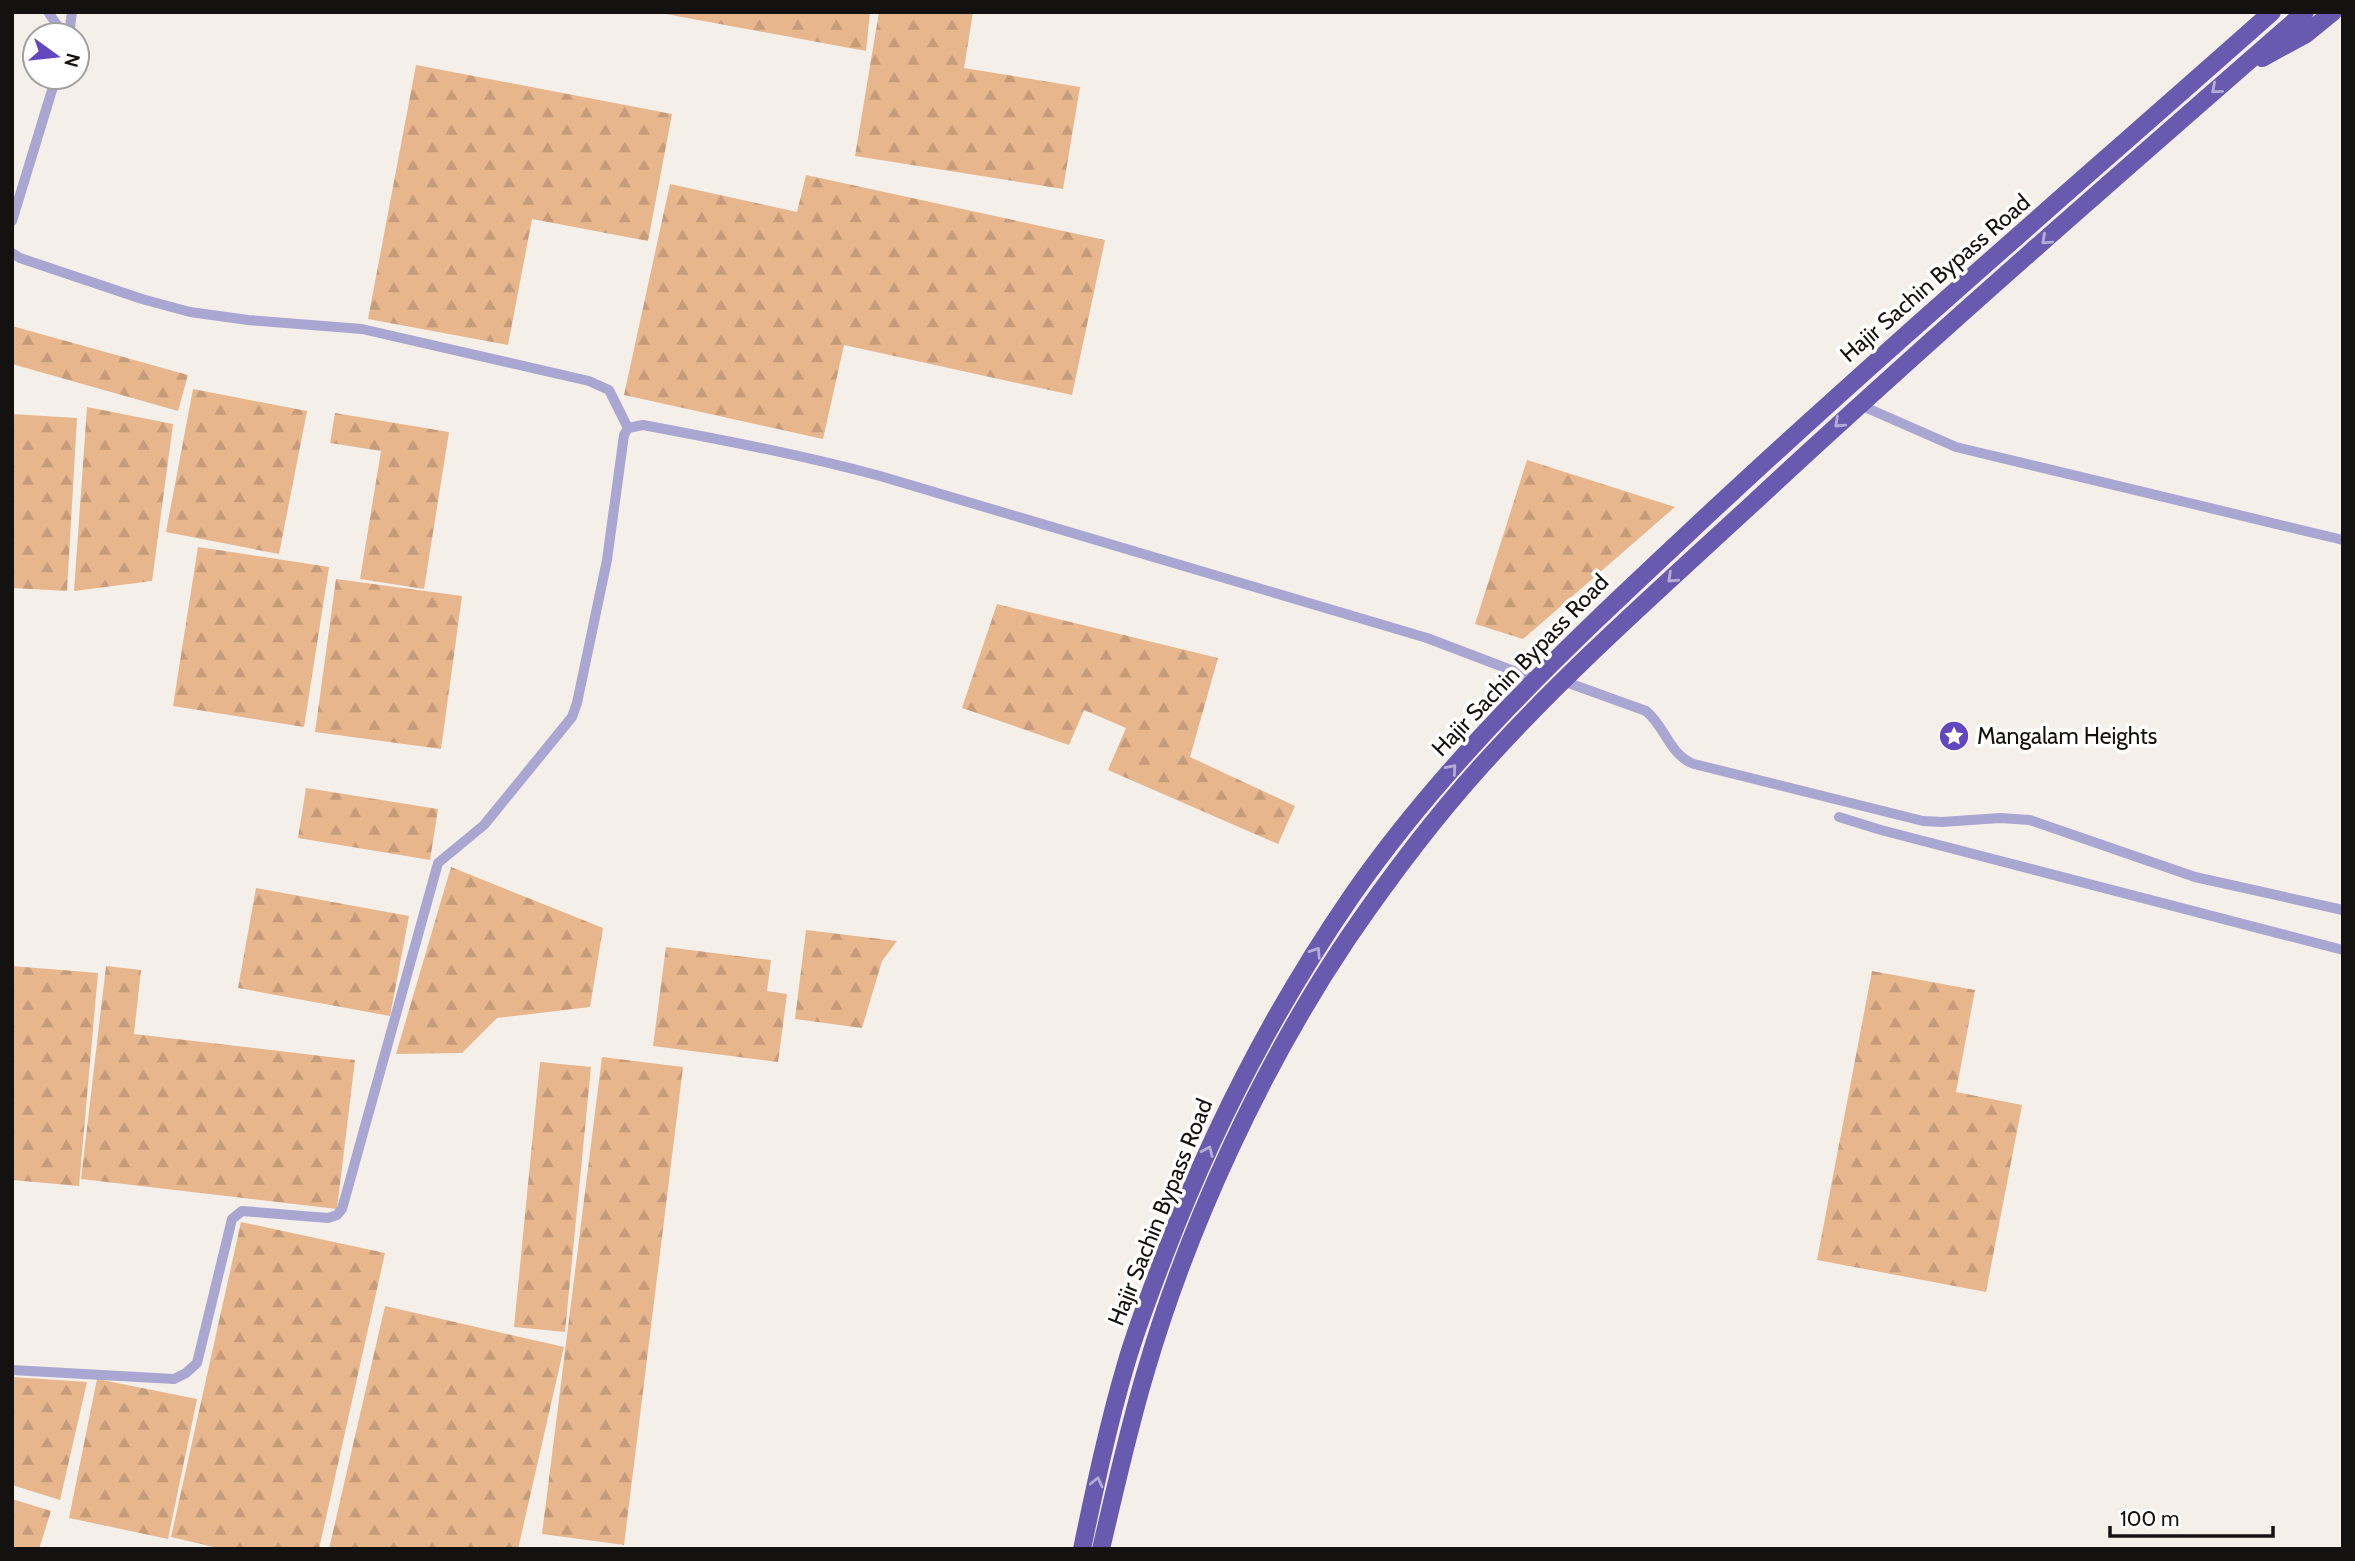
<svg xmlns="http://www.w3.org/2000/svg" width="2355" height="1561" font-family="Cabin,sans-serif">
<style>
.forest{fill:url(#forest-firs)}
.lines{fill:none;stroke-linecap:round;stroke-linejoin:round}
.minor{stroke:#aaa6d2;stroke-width:10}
.trunk{stroke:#685aae;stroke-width:18}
.oneway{stroke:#b4acd6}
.labels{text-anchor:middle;stroke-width:7;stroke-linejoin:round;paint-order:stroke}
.street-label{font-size:23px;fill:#141210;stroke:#fff}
.poi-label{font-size:23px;fill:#141210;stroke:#fff;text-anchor:start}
</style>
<defs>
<pattern id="forest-firs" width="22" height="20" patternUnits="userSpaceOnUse" patternTransform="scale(1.75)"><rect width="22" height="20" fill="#e8b68d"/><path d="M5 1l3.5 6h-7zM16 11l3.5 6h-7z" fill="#c69b79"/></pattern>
</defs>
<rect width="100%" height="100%" fill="#f5efea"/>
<g class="forest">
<path d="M655,12H870L866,51Z"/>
<path d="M879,12H973L964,68L1080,87L1063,189L855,156Z"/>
<path d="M416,65L672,114L648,241L532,219L508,345L368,319Z"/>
<path d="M806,175L1105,240L1072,395L844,345L823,439L624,395L670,184L797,212Z"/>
<path d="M12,326L188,375L178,411L12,364Z"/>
<path d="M193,389L307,411L279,554L166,532Z"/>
<path d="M87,407L173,424L152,581L74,591Z"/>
<path d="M335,413L449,432L424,589L360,579L381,451L330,443Z"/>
<path d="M12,414L77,418L67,591L12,588Z"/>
<path d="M1527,460L1675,507L1523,639L1475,624Z"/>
<path d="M198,547L329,567L304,727L173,706Z"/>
<path d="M336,579L462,596L441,749L315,732Z"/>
<path d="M997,604L1218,658L1190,757L1295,806L1278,844L1108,770L1126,728L1084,710L1069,745L962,708Z"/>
<path d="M306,788L438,809L430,860L298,838Z"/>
<path d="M451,867L603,928L590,1007L497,1018L462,1053L396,1054Z"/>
<path d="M256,888L409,916L390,1016L238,988Z"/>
<path d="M806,930L897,941L882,961L862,1028L795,1019Z"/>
<path d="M666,947L771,960L767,991L787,994L778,1062L653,1046Z"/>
<path d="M12,966L98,973L79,1186L12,1180Z"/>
<path d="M106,966L141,970L134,1034L355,1060L337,1209L81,1179Z"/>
<path d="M1872,971L1975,990L1956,1092L2022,1105L1986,1292L1817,1260Z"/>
<path d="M602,1057L683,1067L624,1545L542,1534Z"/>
<path d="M540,1062L591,1067L565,1332L514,1327Z"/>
<path d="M241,1222L385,1253L319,1549H222L171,1537Z"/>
<path d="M385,1306L564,1347L518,1549H329Z"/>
<path d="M12,1377L87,1382L60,1500L12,1485Z"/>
<path d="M97,1379L197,1399L168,1539L69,1518Z"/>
<path d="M12,1499L51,1511L39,1549H12Z"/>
</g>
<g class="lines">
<g class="minor">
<path d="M48,12L64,35"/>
<path d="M69,35L72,12"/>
<path d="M12,221L56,77"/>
<path d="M12,253L20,258L142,299L190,312L248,320L362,329L589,381L609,390L628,428"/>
<path d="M1860,405L1956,447L2343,540"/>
<path d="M1563,681L1646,711C1665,726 1670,756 1694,764L1923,821L1942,822L2000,818L2030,820L2195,877L2343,910"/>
<path d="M1839,817L1881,830L2343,950"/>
<path d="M12,1370L174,1379L186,1373L197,1363L232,1219L242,1211L328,1218L337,1215L342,1209L438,863L484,825L572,717L577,703L607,560L624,435L628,428L643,425C723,440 802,455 880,476L1427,638L1535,679"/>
</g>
<g class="trunk">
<path d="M2262,58L2306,34L2333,12"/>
<path d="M1082,1549C1095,1487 1108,1425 1126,1364C1137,1326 1152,1288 1166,1251C1214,1126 1275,1008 1351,897C1452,751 1583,632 1712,511C1895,341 2085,178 2272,12"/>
<path d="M1101,1549C1115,1490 1128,1431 1145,1374C1188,1226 1262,1066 1348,938C1389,878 1434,818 1483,764C1566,672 1659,590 1750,506C1931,338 2118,175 2305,12"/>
</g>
</g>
<defs><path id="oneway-chevron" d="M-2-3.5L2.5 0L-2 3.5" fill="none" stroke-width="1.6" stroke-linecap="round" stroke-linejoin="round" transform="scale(1.75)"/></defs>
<g class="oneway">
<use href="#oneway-chevron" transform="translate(2216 89) rotate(139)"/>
<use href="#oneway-chevron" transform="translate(2046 240) rotate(138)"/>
<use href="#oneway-chevron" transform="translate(1839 423) rotate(137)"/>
<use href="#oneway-chevron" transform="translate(1672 578) rotate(137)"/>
<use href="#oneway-chevron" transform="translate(1452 769) rotate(-49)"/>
<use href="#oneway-chevron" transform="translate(1316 952) rotate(-57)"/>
<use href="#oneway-chevron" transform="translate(1208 1151) rotate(-66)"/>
<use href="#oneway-chevron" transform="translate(1097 1482) rotate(-77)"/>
</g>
<defs>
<g id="sight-disc" transform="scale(1.575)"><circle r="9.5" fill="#6247bf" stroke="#fff"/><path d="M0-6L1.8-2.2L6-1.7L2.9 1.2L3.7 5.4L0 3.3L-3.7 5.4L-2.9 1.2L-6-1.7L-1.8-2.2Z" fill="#fff"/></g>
</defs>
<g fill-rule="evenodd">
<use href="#sight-disc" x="1954" y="736"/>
</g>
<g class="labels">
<g class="street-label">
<text transform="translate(1935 278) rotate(-41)" y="8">Hajir Sachin Bypass Road</text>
<text transform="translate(1520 665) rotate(-46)" y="8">Hajir Sachin Bypass Road</text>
<text transform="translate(1160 1212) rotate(-68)" y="8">Hajir Sachin Bypass Road</text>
</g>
<g class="poi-label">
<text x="1977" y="744">Mangalam Heights</text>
</g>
</g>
<rect width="2355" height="1561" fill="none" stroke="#141210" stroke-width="28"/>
<g transform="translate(56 56) rotate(105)"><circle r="33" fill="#ffffff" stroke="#a1a09f" stroke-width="2"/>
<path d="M0-5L12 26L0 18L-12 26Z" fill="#6247bf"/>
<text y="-10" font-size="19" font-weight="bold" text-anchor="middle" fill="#141210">N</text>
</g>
<path d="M2110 1526v10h163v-10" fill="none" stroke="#141210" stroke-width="3.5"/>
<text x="2120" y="1526" font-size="21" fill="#141210" stroke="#ffffff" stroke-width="5" paint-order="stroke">100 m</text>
</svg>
